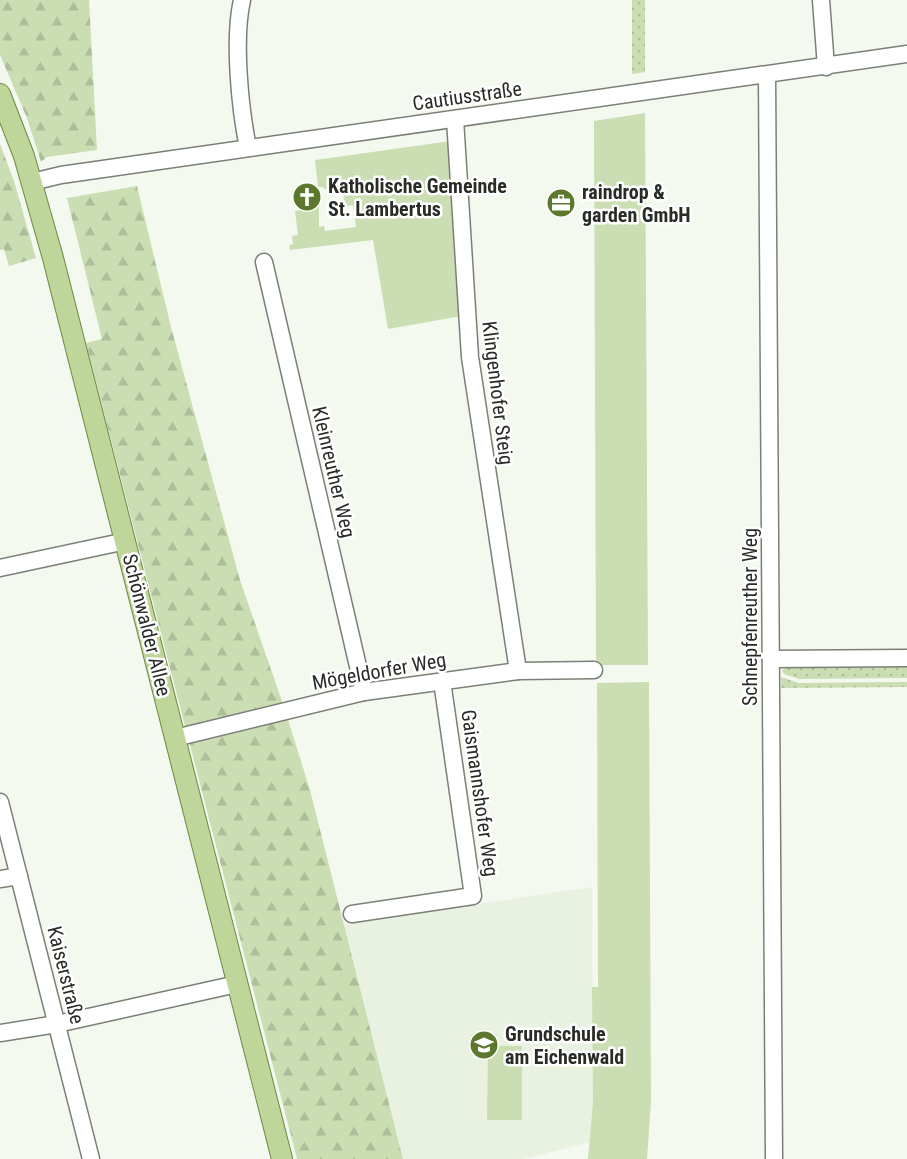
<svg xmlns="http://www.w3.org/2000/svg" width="907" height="1159" font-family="'Roboto Condensed',sans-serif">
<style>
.built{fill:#e9f2e0}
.grass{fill:url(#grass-dots)}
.forest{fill:url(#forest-firs)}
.garden{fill:#caddb3}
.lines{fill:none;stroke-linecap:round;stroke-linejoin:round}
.minor-casing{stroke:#7b8076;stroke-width:19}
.major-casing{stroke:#6d8845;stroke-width:22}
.minor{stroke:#fff;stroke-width:16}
.major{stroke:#bed699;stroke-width:20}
.labels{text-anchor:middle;stroke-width:5;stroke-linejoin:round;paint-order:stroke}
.street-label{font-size:20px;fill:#292b27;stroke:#fff}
.poi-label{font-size:20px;font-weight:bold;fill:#292b27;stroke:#fff;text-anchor:start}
</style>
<defs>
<pattern id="grass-dots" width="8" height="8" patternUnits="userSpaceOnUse" patternTransform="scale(1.5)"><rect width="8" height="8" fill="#caddb3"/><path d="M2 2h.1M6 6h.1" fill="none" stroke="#aebe9a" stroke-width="1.8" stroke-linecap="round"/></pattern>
<pattern id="forest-firs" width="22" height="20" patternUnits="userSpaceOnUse" patternTransform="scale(1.5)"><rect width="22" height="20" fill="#caddb3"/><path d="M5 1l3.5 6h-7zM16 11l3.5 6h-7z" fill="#aebe9a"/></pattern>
</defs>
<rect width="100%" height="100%" fill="#f4f9ef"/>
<path class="built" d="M592,887L593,1102L590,1142L524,1159H403L344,924Z"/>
<g class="grass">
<path d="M632,0H645V72L632,74Z"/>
<path d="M907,662V678L799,679L784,674L782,670L789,666Z"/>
<path d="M781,677L799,683L907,682V687L781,688Z"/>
</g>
<g class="forest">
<path d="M0,0H89L97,150L47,157L41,162L27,118L0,55Z"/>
<path d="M0,144L14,181L36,258L9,266L4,249L0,250Z"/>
<path d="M137,186L171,327L240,580L285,710L310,790L403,1159H297L86,343L102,339L67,198Z"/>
</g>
<g class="garden">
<path d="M645,113L648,665H598L596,659L594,121Z"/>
<path d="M451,141L462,316L388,329L373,240L290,250L289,245L293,244L292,236L298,235L295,211L319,207V227L324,226L325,231L356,227L353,205L345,206L342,187L324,189L323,187H318L315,160Z"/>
<path d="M649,682L651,1101L647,1159H588L593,1102L592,987H598L597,683Z"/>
<path d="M488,1046H522V1120H487Z"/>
</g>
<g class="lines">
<g class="minor-casing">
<g id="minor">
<path d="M242,0C233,40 240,108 248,148"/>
<path d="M821,0L826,67"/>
<path d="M767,75L774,1159"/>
<path d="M455,119L470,357L518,671"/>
<path d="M32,182L61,175L907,54"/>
<path d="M264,262L364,692"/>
<path d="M0,568L126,541"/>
<path d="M771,659L907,658"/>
<path d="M175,738L364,692L518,671L594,670"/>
<path d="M0,802L91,1159"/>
<path d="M0,879L19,876"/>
<path d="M352,914L473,896L442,681"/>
<path d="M0,1033L57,1024L237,984"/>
</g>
</g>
<g class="major-casing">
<path id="major" d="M0,94L24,156L53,258L282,1159"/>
</g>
<use href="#minor" class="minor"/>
<use href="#major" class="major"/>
</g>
<defs>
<g id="church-disc" transform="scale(1.5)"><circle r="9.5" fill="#5b782d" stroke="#fff"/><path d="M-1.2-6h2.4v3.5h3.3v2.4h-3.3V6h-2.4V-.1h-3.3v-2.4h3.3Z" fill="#fff"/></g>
<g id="office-disc" transform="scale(1.5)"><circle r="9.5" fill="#5b782d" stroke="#fff"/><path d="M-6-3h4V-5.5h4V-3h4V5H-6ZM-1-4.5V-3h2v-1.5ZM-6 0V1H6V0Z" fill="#fff"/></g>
<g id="school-disc" transform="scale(1.5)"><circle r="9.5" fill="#5b782d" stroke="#fff"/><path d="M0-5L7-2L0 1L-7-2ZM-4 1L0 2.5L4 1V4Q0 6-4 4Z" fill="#fff"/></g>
</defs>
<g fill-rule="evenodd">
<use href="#church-disc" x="307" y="197"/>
<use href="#office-disc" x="561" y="203"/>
<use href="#school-disc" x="484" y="1045"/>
</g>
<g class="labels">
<g class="street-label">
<text transform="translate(467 96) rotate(-8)" y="7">Cautiusstraße</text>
<text transform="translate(498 393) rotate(83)" y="7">Klingenhofer Steig</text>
<text transform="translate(334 472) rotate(77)" y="7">Kleinreuther Weg</text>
<text transform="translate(750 617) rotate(-90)" y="7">Schnepfenreuther Weg</text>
<text transform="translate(147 625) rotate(76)" y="7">Schönwalder Allee</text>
<text transform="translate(379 671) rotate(-10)" y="7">Mögeldorfer Weg</text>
<text transform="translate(480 793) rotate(82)" y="7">Gaismannshofer Weg</text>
<text transform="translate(66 975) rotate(76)" y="7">Kaiserstraße</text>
</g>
<g class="poi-label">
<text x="328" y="193">Katholische Gemeinde<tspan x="328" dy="23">St. Lambertus</tspan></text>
<text x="582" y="199">raindrop &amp;<tspan x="582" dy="23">garden GmbH</tspan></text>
<text x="505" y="1041">Grundschule<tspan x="505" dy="23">am Eichenwald</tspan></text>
</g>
</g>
</svg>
